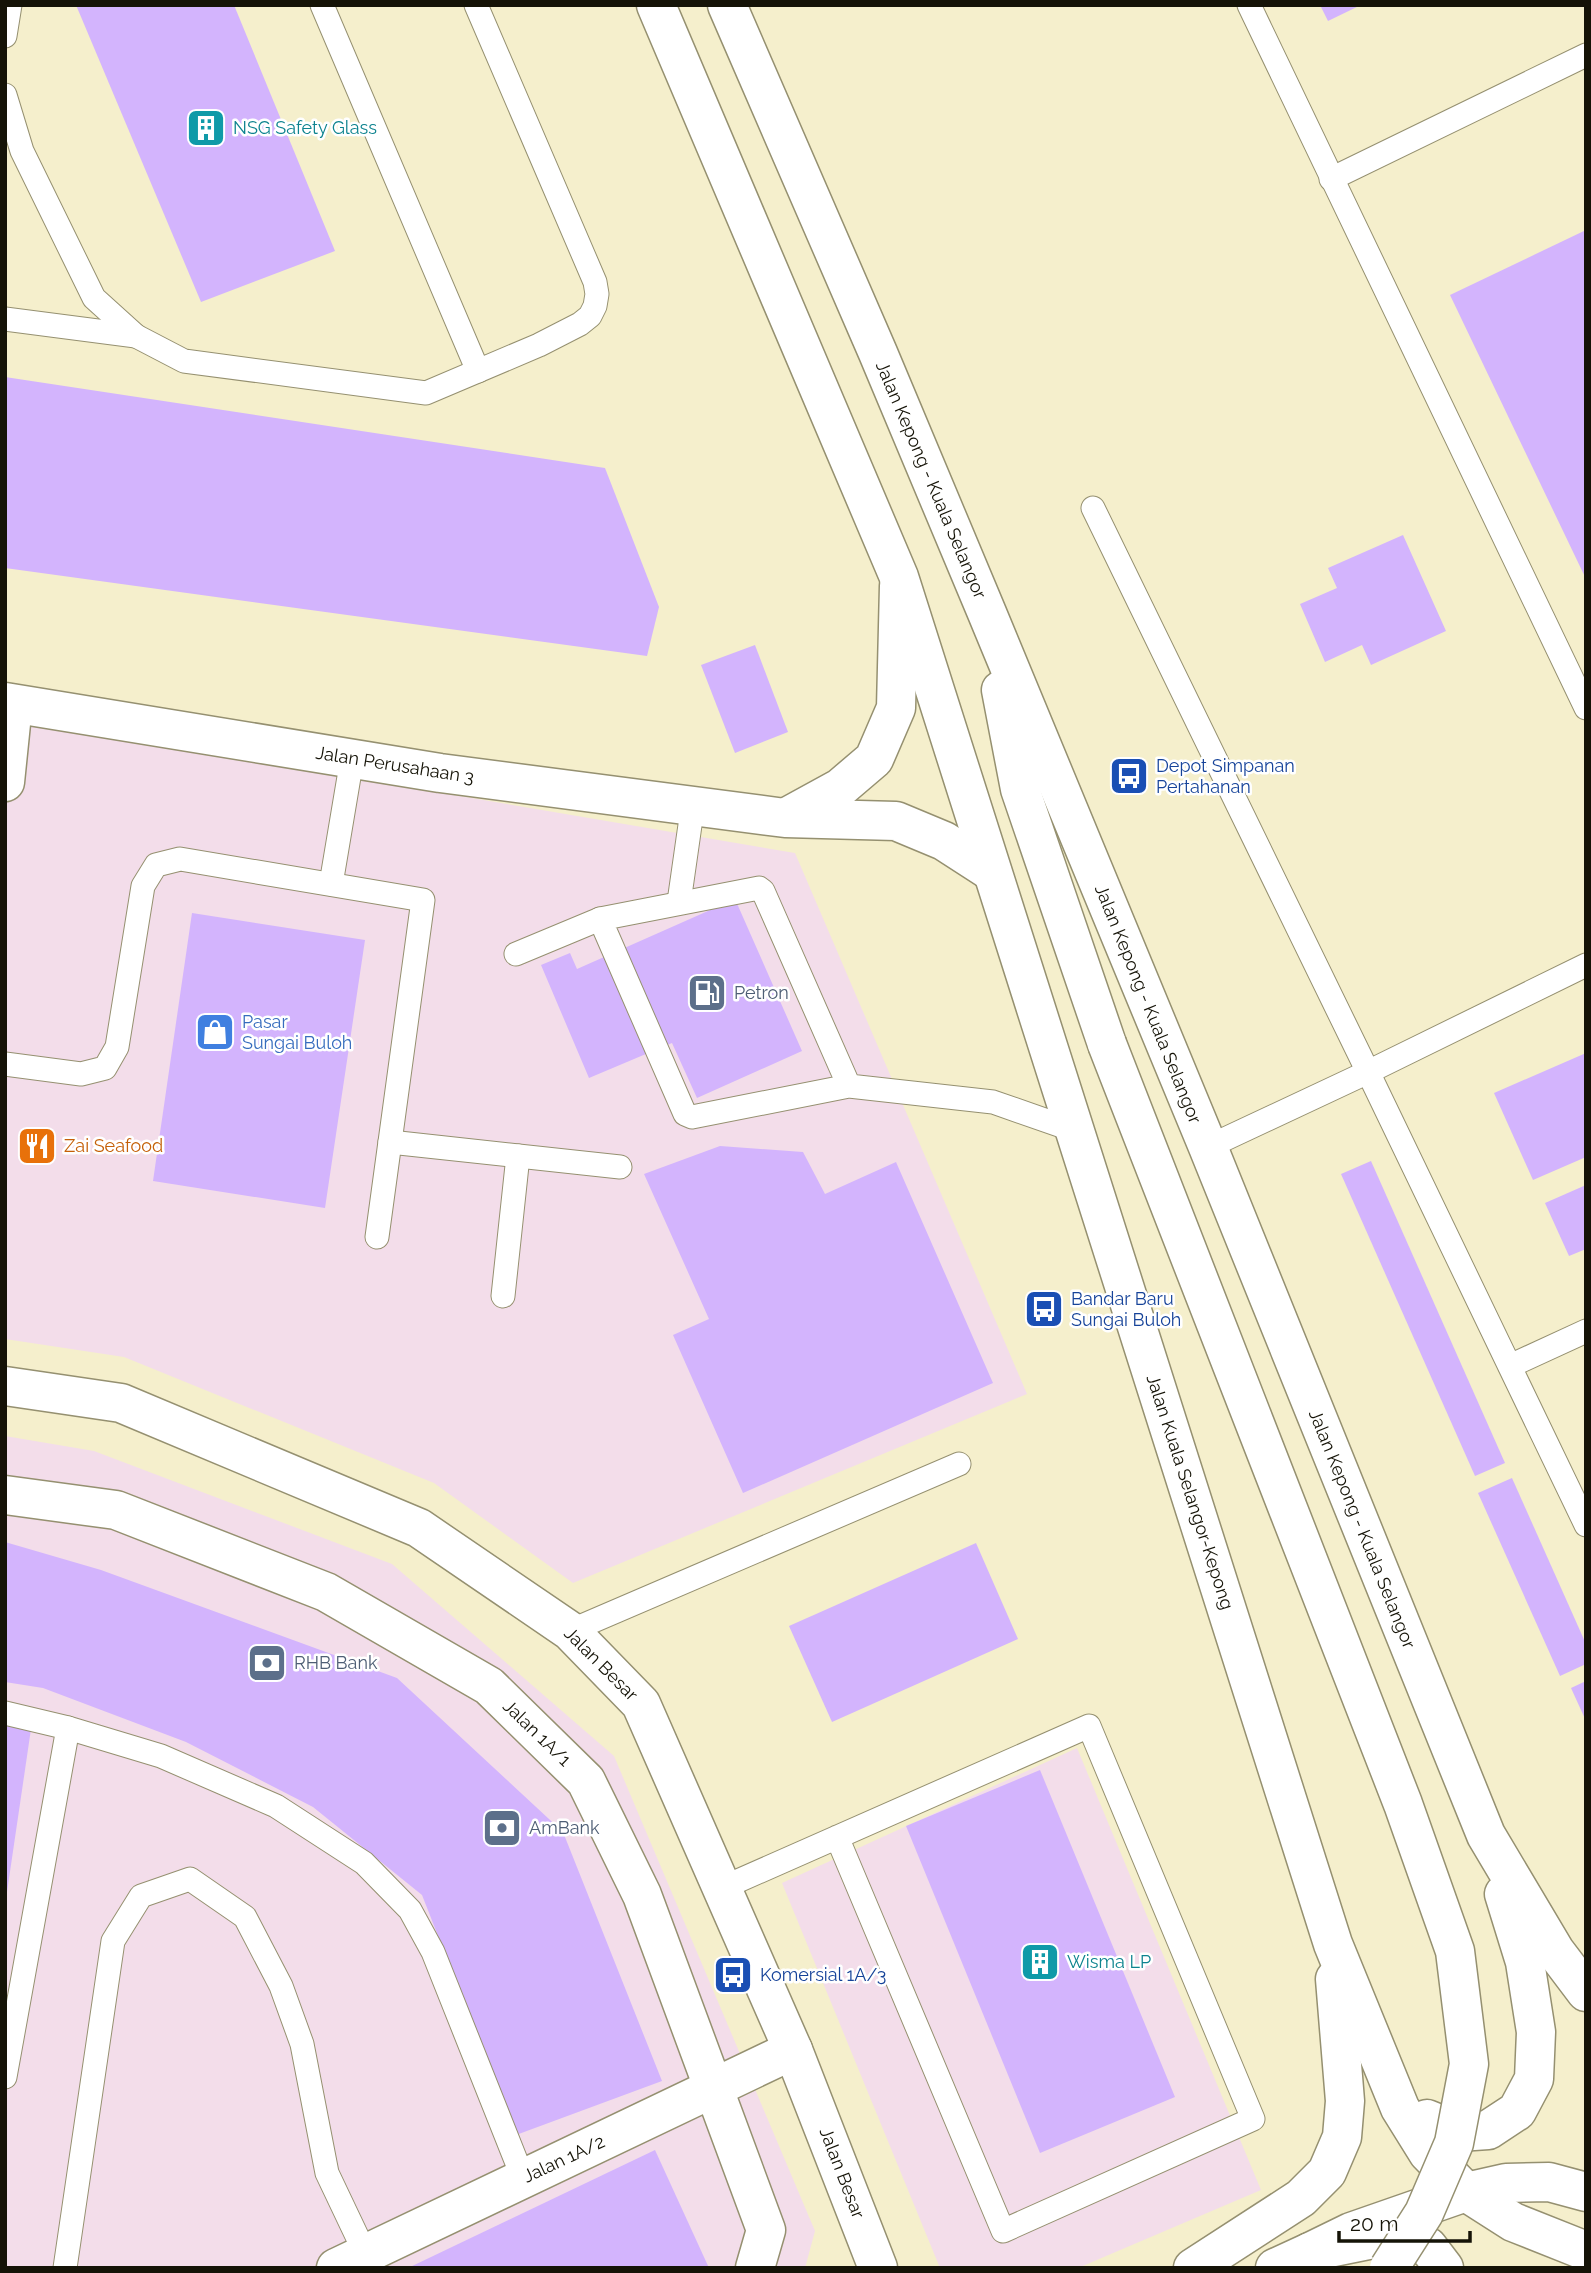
<svg xmlns="http://www.w3.org/2000/svg" width="1591" height="2273" font-family="Raleway,sans-serif">
<style>
.commercial{fill:#f3ddea}
.building{fill:#d3b4fd}
.lines{fill:none;stroke-linecap:round;stroke-linejoin:round}
.lane-casing{stroke:#959070;stroke-width:25}
.street-casing{stroke:#959070;stroke-width:41}
.secondary-casing{stroke:#959070;stroke-width:41}
.highway-casing{stroke:#959070;stroke-width:41}
.lane{stroke:#fff;stroke-width:23}
.street{stroke:#fff;stroke-width:38}
.secondary{stroke:#fff;stroke-width:38}
.highway{stroke:#fff;stroke-width:38}
.highway-bridge-casing{stroke:#959070;stroke-width:41;stroke-linecap:butt}
.highway-bridge{stroke:#fff;stroke-width:38}
.labels{text-anchor:middle;stroke-width:5;stroke-linejoin:round;paint-order:stroke}
.culture-label{font-size:18px;fill:#0d838f;stroke:#fff;text-anchor:start}
.street-label{font-size:18px;fill:#151307;stroke:#fff}
.transit-label{font-size:18px;fill:#164399;stroke:#fff;text-anchor:start}
.service-label{font-size:18px;fill:#4e5e75;stroke:#fff;text-anchor:start}
.shop-label{font-size:18px;fill:#366cbe;stroke:#fff;text-anchor:start}
.food-label{font-size:18px;fill:#c56008;stroke:#fff;text-anchor:start}
</style>
<rect width="100%" height="100%" fill="#f5efcc"/>
<g class="commercial">
<path d="M30,723L795,853L1027,1394L573,1583L434,1483L124,1357L5,1339V798Z"/>
<path d="M5,1436L94,1451L392,1564L614,1756L815,2231L805,2268H5Z"/>
<path d="M1077,1748L1261,2190L1078,2268H940L782,1883Z"/>
</g>
<g class="building">
<path d="M76,5H234L335,251L201,302Z"/>
<path d="M1320,5H1361L1328,21Z"/>
<path d="M1586,230V579L1450,295Z"/>
<path d="M5,377L605,468L659,607L647,656L5,568Z"/>
<path d="M1403,535L1446,631L1371,665L1362,645L1325,662L1300,604L1337,588L1328,568Z"/>
<path d="M755,645L788,732L735,753L701,665Z"/>
<path d="M735,899L802,1051L697,1098L672,1043L589,1078L541,965L570,953L577,969Z"/>
<path d="M192,913L365,940L325,1208L153,1181Z"/>
<path d="M1586,1053V1157L1533,1180L1494,1093Z"/>
<path d="M720,1146L803,1152L825,1194L896,1162L993,1383L743,1493L673,1335L709,1319L644,1174Z"/>
<path d="M1371,1161L1505,1463L1475,1476L1341,1174Z"/>
<path d="M1586,1185V1249L1569,1256L1545,1203Z"/>
<path d="M1512,1478L1586,1644V1664L1560,1676L1478,1493Z"/>
<path d="M5,1542L101,1570L397,1678L563,1832L662,2081L516,2135L422,1895L313,1807L186,1742L43,1688L5,1682Z"/>
<path d="M976,1543L1018,1639L832,1722L789,1626Z"/>
<path d="M1586,1681V1721L1571,1688Z"/>
<path d="M5,1725L31,1729L7,1892H5Z"/>
<path d="M1040,1770L1175,2097L1040,2153L906,1826Z"/>
<path d="M655,2150L709,2268H408Z"/>
</g>
<g class="lines">
<g class="lane-casing">
<g id="lane">
<path d="M322,5L478,371"/>
<path d="M1249,5L1586,708"/>
<path d="M5,36L10,5"/>
<path d="M5,95L22,151L94,298L136,336L184,361L426,393L539,345L580,324L590,316L595,306L597,294L595,282L476,5"/>
<path d="M1331,179L1586,55"/>
<path d="M5,319L136,336"/>
<path d="M1093,508L1368,1072L1586,1525"/>
<path d="M331,884L352,759"/>
<path d="M679,902L693,804"/>
<path d="M516,954L600,919"/>
<path d="M5,1064L81,1074L105,1068L117,1047L143,886L156,865L180,859L423,900L377,1237"/>
<path d="M849,1086L692,1117L685,1114L600,919L759,888L763,891L849,1086L993,1102L1076,1131"/>
<path d="M390,1142L620,1167"/>
<path d="M1208,1147L1368,1072L1586,965"/>
<path d="M503,1296L518,1156"/>
<path d="M1510,1366L1586,1331"/>
<path d="M570,1631L959,1464"/>
<path d="M5,1713L68,1728L161,1756L276,1806L364,1863L410,1910L433,1952L523,2178"/>
<path d="M722,1888L1089,1726L1253,2119L1003,2231L837,1837"/>
<path d="M5,2077L68,1728"/>
<path d="M65,2268L113,1941L141,1896L190,1879L245,1917L281,1986L302,2044L327,2173L365,2253"/>
</g>
</g>
<g class="street-casing">
<g id="street">
<path d="M5,702L440,773L785,818L896,821L944,841L992,872"/>
<path d="M5,782L13,704"/>
<path d="M787,817L840,788L874,759L896,708L899,586"/>
<path d="M5,1495L116,1510L326,1592L489,1686L586,1781L642,1895L766,2230L755,2268"/>
<path d="M336,2268L793,2050"/>
</g>
</g>
<g class="secondary-casing">
<g id="secondary">
<path d="M5,1386L121,1403L419,1528L570,1631L641,1704L793,2050L878,2268"/>
<path d="M1275,2268L1310,2252L1379,2238L1408,2241L1428,2247L1444,2268"/>
</g>
</g>
<g class="highway-casing">
<g id="highway">
<path d="M656,5L899,577L1333,1944L1400,2108L1428,2153L1466,2192L1513,2222L1586,2251"/>
<path d="M727,5L878,353L987,613L1208,1147L1486,1835L1555,1951L1586,1992"/>
<path d="M1001,690L1020,789L1107,1044"/>
<path d="M1427,2119L1459,2132L1488,2130L1517,2111L1534,2079L1536,2032L1525,1962L1504,1894"/>
<path d="M1310,2252L1351,2232L1466,2192L1506,2183L1549,2182L1586,2192"/>
<path d="M1193,2268L1301,2198L1327,2172L1342,2137L1345,2101L1335,1979"/>
</g>
</g>
<use href="#lane" class="lane"/>
<use href="#street" class="street"/>
<use href="#secondary" class="secondary"/>
<use href="#highway" class="highway"/>
<g class="highway-bridge-casing">
<path id="highway-bridge" d="M1107,1044L1403,1804L1455,1951L1469,2064L1454,2143L1424,2213L1389,2268"/>
</g>
<use href="#highway-bridge" class="highway-bridge"/>
</g>
<defs>
<g id="building-square" transform="scale(2.0125)"><rect x="-9" y="-9" width="18" height="18" rx="4" fill="#0f9aa8" stroke="#fff"/><path d="M-4-6H4V6H1V3H-1V6H-4ZM-2.5-4.3h1.7v1.8h-1.7ZM.8-4.3h1.7v1.8H.8ZM-2.5-1h1.7V.8h-1.7ZM.8-1h1.7V.8H.8Z" fill="#fff"/></g>
<g id="bus-square" transform="scale(2.0125)"><rect x="-9" y="-9" width="18" height="18" rx="4" fill="#1a4fb4" stroke="#fff"/><path d="M-5-6H5V4H4V6H2V4H-2V6H-4V4H-5ZM-3.5-4V0h7V-4ZM-3.5 1.2v1.5H-2V1.2ZM2 1.2v1.5H3.5V1.2Z" fill="#fff"/></g>
<g id="fuel-square" transform="scale(2.0125)"><rect x="-9" y="-9" width="18" height="18" rx="4" fill="#5c6f8a" stroke="#fff"/><path d="M-5.5-6h7V0h2V4h1.3V-2.5L3-4.5l.8-.8L6-3V5H2.5V1h-1V6h-7ZM-4.2-4.7v3.2H.2V-4.7Z" fill="#fff"/></g>
<g id="shop-square" transform="scale(2.0125)"><rect x="-9" y="-9" width="18" height="18" rx="4" fill="#3f7fe0" stroke="#fff"/><path d="M-5-2.5h2.3a2.7 3.5 0 0 1 5.4 0H5L5.5 6h-11ZM-1.5-2.5h3a1.5 2.3 0 0 0-3 0Z" fill="#fff"/></g>
<g id="restaurant-square" transform="scale(2.0125)"><rect x="-9" y="-9" width="18" height="18" rx="4" fill="#e8710a" stroke="#fff"/><path d="M-5-6h1v4h1v-4h1v4h1v-4h1v5L-1.5 .5V6h-2V.5L-5-1ZM5-6V6H3V1.5H1.5Q1.5-4 5-6Z" fill="#fff"/></g>
<g id="bank-square" transform="scale(2.0125)"><rect x="-9" y="-9" width="18" height="18" rx="4" fill="#5c6f8a" stroke="#fff"/><path d="M-6-4H6V4H-6ZM0-2.3a2.3 2.3 0 1 0 0 4.6a2.3 2.3 0 1 0 0-4.6Z" fill="#fff"/></g>
</defs>
<g fill-rule="evenodd">
<use href="#building-square" x="206" y="128"/>
<use href="#bus-square" x="1129" y="776"/>
<use href="#fuel-square" x="707" y="993"/>
<use href="#shop-square" x="215" y="1032"/>
<use href="#restaurant-square" x="37" y="1146"/>
<use href="#bus-square" x="1044" y="1309"/>
<use href="#bank-square" x="267" y="1663"/>
<use href="#bank-square" x="502" y="1828"/>
<use href="#building-square" x="1040" y="1962"/>
<use href="#bus-square" x="733" y="1975"/>
</g>
<g class="labels">
<g class="culture-label">
<text x="233" y="134">NSG Safety Glass</text>
<text x="1067" y="1968">Wisma LP</text>
</g>
<g class="street-label">
<text transform="translate(931 480) rotate(67)" y="6">Jalan Kepong - Kuala Selangor</text>
<text transform="translate(395 765) rotate(9)" y="6">Jalan Perusahaan 3</text>
<text transform="translate(1148 1004) rotate(68)" y="6">Jalan Kepong - Kuala Selangor</text>
<text transform="translate(1190 1492) rotate(72)" y="6">Jalan Kuala Selangor-Kepong</text>
<text transform="translate(1362 1529) rotate(68)" y="6">Jalan Kepong - Kuala Selangor</text>
<text transform="translate(601 1664) rotate(45)" y="6">Jalan Besar</text>
<text transform="translate(537 1733) rotate(44)" y="6">Jalan 1A/1</text>
<text transform="translate(564 2159) rotate(-25)" y="6">Jalan 1A/2</text>
<text transform="translate(842 2173) rotate(69)" y="6">Jalan Besar</text>
</g>
<g class="transit-label">
<text x="1156" y="772">Depot Simpanan<tspan x="1156" dy="21">Pertahanan</tspan></text>
<text x="1071" y="1305">Bandar Baru<tspan x="1071" dy="21">Sungai Buloh</tspan></text>
<text x="760" y="1981">Komersial 1A/3</text>
</g>
<g class="service-label">
<text x="734" y="999">Petron</text>
<text x="294" y="1669">RHB Bank</text>
<text x="529" y="1834">AmBank</text>
</g>
<g class="shop-label">
<text x="242" y="1028">Pasar<tspan x="242" dy="21">Sungai Buloh</tspan></text>
</g>
<g class="food-label">
<text x="64" y="1152">Zai Seafood</text>
</g>
</g>
<rect width="1591" height="2273" fill="none" stroke="#151307" stroke-width="14"/>
<path d="M1339 2231v10h131v-10" fill="none" stroke="#151307" stroke-width="3.5"/>
<text x="1350" y="2231" font-size="21" fill="#151307" stroke="#ffffff" stroke-width="5" paint-order="stroke">20 m</text>
</svg>
